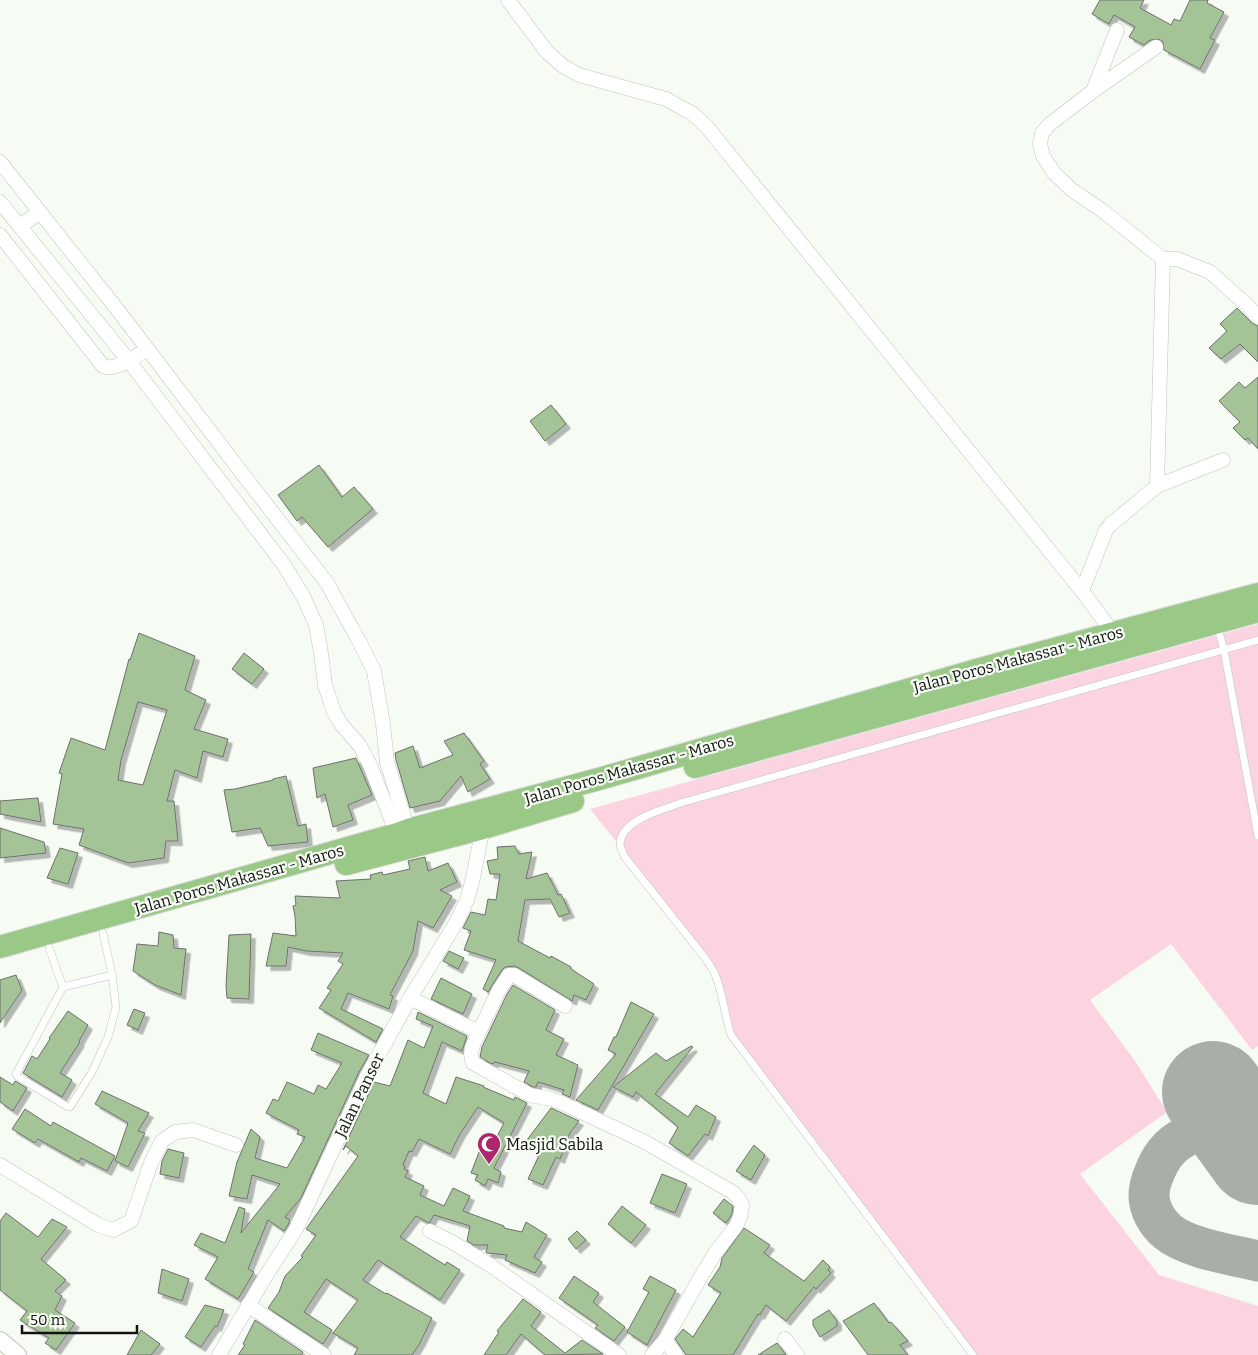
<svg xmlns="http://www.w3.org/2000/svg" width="1258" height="1355" font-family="Bitter,serif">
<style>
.green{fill:#fcd3e1}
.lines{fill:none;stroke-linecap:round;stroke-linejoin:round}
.taxiway{stroke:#aaaea8;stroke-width:41}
.runway{stroke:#aaaea8;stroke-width:102}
.building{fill:#a4c397;stroke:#6d716c;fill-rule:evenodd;filter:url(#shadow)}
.service-casing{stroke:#bfc4be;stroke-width:8}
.minor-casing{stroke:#bfc4be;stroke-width:15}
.tertiary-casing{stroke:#bfc4be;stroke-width:18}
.trunk-casing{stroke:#d9d9d9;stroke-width:24}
.service{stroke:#fff;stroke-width:7}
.minor{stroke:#fff;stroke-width:14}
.tertiary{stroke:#fff;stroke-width:16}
.trunk{stroke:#9ac886;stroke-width:22}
.labels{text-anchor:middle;stroke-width:4.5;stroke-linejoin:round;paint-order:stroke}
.street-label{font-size:16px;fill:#131412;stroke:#f6fbf4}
.poi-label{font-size:16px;fill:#131412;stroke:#f6fbf4;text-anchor:start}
</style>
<defs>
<filter id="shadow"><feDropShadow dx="4.5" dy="4.5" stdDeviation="0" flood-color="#0004"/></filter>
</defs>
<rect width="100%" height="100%" fill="#f6fbf4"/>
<path class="green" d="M1258,624V1046L1252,1050L1171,944L1090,1000L1135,1061L1167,1112L1080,1174L1159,1275L1258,1306V1355H977L857,1199L731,1031L719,983L711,960L590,809Z"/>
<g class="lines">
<path class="taxiway" d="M1258,1118C1241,1115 1226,1116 1209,1122C1203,1124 1198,1128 1193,1132C1185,1137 1174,1142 1168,1150C1159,1159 1149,1182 1149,1195C1149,1209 1157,1223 1168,1232C1187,1248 1233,1255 1258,1261"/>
<path class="runway" d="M1213,1092L1258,1154"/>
</g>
<g class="building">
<path d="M1100,0H1144L1140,8L1171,25L1174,19L1180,21L1190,0H1208L1207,3L1224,12L1210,38L1215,40L1200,69L1164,50L1163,42L1159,39L1151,40L1147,42L1144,45L1129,37L1135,27L1114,15L1109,24L1092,14Z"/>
<path d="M1237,308L1252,323L1258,326V362L1240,344L1221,359L1209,348L1227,331L1220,324Z"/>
<path d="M1258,377V449L1248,438L1245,440L1233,428L1240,422L1219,401L1239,382L1245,388Z"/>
<path d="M551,405L566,424L545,441L530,421Z"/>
<path d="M319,465L342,497L354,487L373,509L328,547L302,517L297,521L278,495Z"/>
<path d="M139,633L195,656L185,690L206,700L194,729L228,739L223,757L203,751L197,778L175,770L167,801H174L178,841H166L164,858L128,863L79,845L84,829L53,824L62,774L59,773L71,738L105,750L129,659L130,660ZM138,702L167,710L143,785L118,780L121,760Z"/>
<path d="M244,653L264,669L252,684L232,669Z"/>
<path d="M464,733L484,761L480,764L490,779L468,792L461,776L440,801L410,808L396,760L395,753L413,746L420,768L453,755L444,741Z"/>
<path d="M356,758L372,795L348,805L353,820L333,827L325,794L317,798L313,768Z"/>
<path d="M286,776L298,826L306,824L308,842L268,846L260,828L232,832L224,790L235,789L273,780V779Z"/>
<path d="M38,798L41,822L0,814V801Z"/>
<path d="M0,828L44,842L46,853L0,858Z"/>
<path d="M515,846L519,854L532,852L526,879L547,873L558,895L561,894L570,913L559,917L550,899L525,900L518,941L550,958L551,956L571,967V969L594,984L586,1000L574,995L572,1001L519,968L514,966L505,967L502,970L488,992L483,989L496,960L464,950L471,931L463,928L471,912L485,915L488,899L496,900L500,874H490L487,861L498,859L497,847Z"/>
<path d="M60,848L78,853L68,884L47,878Z"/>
<path d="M425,857L428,871L448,863L457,882L440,890L452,896L433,928L418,921L413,951L390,995L393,996L389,1009L348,993L341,1009L383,1029L376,1042L319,1008L331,990L327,988L343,964L338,961L343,953L306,951L288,947L286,966H266L273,933L296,936L295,916L293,906L296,905L295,896L340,898L336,881L371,879L370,875L382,872L383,875L410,869L408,861Z"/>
<path d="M159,932L173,935L174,948L186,949L181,995L155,985L133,971L137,944L158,946Z"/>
<path d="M251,934L249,999L227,998L226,986L229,935Z"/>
<path d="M449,951L464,958L458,969L443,961Z"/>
<path d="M16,975L22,990L0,1023V980Z"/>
<path d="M441,978L472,994L463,1014L431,999Z"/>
<path d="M513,985L555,1010L546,1030L564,1039L556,1055L578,1065L570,1097L562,1094L564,1090L538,1082L536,1087H533L524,1082L529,1071L495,1062L492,1064L480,1057L482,1047L507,994Z"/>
<path d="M631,1002L654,1014L598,1110L576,1100L616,1054L608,1050L614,1037H616Z"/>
<path d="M134,1009L145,1013L138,1030L127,1025Z"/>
<path d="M68,1011L88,1025L79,1041L80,1042L60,1073L72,1080L62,1097L23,1073L32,1056L37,1059L50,1039L49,1038Z"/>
<path d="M418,1012L467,1036L462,1051L442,1042L423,1093L446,1104L456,1077L484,1086L483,1087L514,1100L515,1097L527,1103L494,1168L501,1172L498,1183L488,1179L485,1186L475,1180L478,1175L471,1173L481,1147L490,1150L504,1123L478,1107L460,1134L450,1154L419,1139L412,1152L409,1151L403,1165L405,1166L404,1169L408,1171L405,1177L424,1186L420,1195L444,1206L453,1188L470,1196L463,1211L504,1226V1228L522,1232L526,1222L547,1235L534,1257L542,1262L535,1273L505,1260L507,1255L487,1253L486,1252L488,1245H474L467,1241L470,1226L434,1215L430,1222L429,1223L416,1216L400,1237L445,1265L447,1262L460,1270L440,1300L378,1260L363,1280L386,1294L387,1293L432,1318L420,1343L412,1355H354L358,1348L333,1333L358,1300L326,1279L304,1312L332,1330L323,1344L268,1308L279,1292L285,1276L303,1257L301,1256L316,1235L306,1229L358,1156L346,1146L343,1150L374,1082L390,1086L408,1040L424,1048L433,1026L416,1019Z"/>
<path d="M318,1033L369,1055L359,1072L301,1198L285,1217L290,1220L288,1225L284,1231L268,1220L248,1269L254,1272L238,1299L205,1279L218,1257L194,1245L201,1233L225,1243L239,1207L245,1209L241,1233L280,1184L252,1175L247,1199L229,1196L237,1162L251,1129L260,1137L255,1158L287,1168L305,1137L297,1134L299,1130L266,1113L273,1099L278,1101L287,1082L314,1094L318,1085L326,1089L342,1063L311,1050Z"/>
<path d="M691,1046L693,1047L655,1094L688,1117L696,1105L716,1117L708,1136L705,1134L688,1156L669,1143L678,1127L636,1092L633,1097L613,1087L656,1053L666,1061Z"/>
<path d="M0,1077L13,1085L15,1081L27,1088L13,1111L0,1102Z"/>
<path d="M102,1091L149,1113L138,1131L145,1133L128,1167L115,1161L128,1123L95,1104Z"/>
<path d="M551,1108L579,1121L570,1133L560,1159L556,1157L543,1185L528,1179L541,1151L524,1144Z"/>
<path d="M25,1109L51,1126L53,1122L115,1156L107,1171L81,1158L79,1162L38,1139L35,1143L12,1129Z"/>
<path d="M754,1145L765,1155L751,1180L736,1171Z"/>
<path d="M168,1149L184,1153L179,1178L160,1174L162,1161Z"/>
<path d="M662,1174L687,1184L675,1213L650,1203Z"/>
<path d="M724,1199L733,1206L732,1214L726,1223L713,1213Z"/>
<path d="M622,1206L646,1225L631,1243L608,1224Z"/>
<path d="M6,1213L38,1237L52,1219L67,1227L41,1259L66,1280L55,1291L62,1296L55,1310L75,1323L56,1350L45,1343L49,1338L20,1320L27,1311L0,1290V1221Z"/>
<path d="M744,1228L770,1245L764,1253L804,1281L823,1260L830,1267L828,1270L831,1273L816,1289L814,1287L786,1321L766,1305L760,1315L758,1314L733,1355H686L675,1339L683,1329L693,1337L721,1293L708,1285L720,1267L722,1258Z"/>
<path d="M577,1231L586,1240L576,1249L568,1239Z"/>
<path d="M162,1269L189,1279L182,1301L158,1293Z"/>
<path d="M574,1276L599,1293L593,1302L625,1327L614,1341L595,1328L598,1325L559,1298Z"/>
<path d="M650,1276L676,1290L647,1345L627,1332L649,1292L643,1289Z"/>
<path d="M523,1299L541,1312L531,1326L565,1353L582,1340L603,1354L545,1355L521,1334L506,1355H484L499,1332L497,1331Z"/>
<path d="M874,1303L889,1323L891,1322L908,1341L900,1345L908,1355H868L843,1321Z"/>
<path d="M205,1305L224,1310L217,1327L215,1326L201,1347L185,1337Z"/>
<path d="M829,1310L837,1321V1326L820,1337L813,1325V1320Z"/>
<path d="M255,1320L303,1352L301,1355H238L245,1345L243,1344Z"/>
<path d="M141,1330L160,1344L151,1355H127Z"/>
<path d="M777,1343L786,1355H758Z"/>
</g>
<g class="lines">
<g class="service-casing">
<g id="service">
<path d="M1217,625L1224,650L1258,836"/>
<path d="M103,933L112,975"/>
<path d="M49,948L63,987"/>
<path d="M112,975L116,1007L108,1037L92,1072L70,1107H68L17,1076L16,1074L63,987Z"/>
<path d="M973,1355L731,1035C724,1014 723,991 714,972C711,967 708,962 705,958L624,856C623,852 620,848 620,844C621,819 665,809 684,802L1258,640"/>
</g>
</g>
<g class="minor-casing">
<g id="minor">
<path d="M508,0L547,52L563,66L579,75L666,99L693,114L707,127L1082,591L1113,633"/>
<path d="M1156,47L1093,91L1050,124L1042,133L1040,144L1043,156L1054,173L1072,190L1103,211L1163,259L1157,486"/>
<path d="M1093,91L1117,30"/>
<path d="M0,162L117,309L245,477L327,583L360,643L374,671L383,724L387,762L408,830"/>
<path d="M0,202L129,361L284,565L304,598L316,625L321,653L325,685L334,712L341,724L360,746L370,765L397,834"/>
<path d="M20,226L40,212"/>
<path d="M0,235L103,366C115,372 136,356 147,349"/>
<path d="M1163,259H1177L1210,272L1247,305L1258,317"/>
<path d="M1082,591L1106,530L1110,525L1157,486L1223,460"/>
<path d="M410,998L479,1032C474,1043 468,1051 473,1063L530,1095L551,1099L562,1103L645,1142L734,1193L739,1199L742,1205L740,1217L736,1226L715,1253L695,1287L665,1340L652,1355"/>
<path d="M479,1032L499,990L509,975H514L565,1006"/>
<path d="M0,1165L98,1225L113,1230L131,1221L151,1163L162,1141L175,1132L193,1130L236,1145"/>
<path d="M430,1231L452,1242L490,1265L619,1355"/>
<path d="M248,1305L324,1355"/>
<path d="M785,1339L797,1355"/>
<path d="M665,1340L676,1355"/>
<path d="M219,1355L267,1274L296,1229L367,1076L410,998L456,923L467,900L472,882L483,828"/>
</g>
</g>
<g class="tertiary-casing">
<path id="tertiary" d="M0,1340L18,1355"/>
</g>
<g class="trunk-casing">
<g id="trunk">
<path d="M695,767L1258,611"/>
<path d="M346,864L483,828L573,801"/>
<path d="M0,947L397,834L408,830L599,779L980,669L1258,594"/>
</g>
</g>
<use href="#service" class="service"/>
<use href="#minor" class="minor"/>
<use href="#tertiary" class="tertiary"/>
<use href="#trunk" class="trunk"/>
</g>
<defs>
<g id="mosque-pin" transform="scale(1.25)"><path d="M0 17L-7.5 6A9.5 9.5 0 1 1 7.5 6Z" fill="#ae266b" stroke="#f6fbf4"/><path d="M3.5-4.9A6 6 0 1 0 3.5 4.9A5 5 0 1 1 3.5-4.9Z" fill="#fff"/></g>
</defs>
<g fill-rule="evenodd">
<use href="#mosque-pin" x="489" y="1144"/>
</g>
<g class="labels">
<g class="street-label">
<text transform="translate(1018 659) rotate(-15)" y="6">Jalan Poros Makassar - Maros</text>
<text transform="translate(629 769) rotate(-16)" y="6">Jalan Poros Makassar - Maros</text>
<text transform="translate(239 879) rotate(-16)" y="6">Jalan Poros Makassar - Maros</text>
<text transform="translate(359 1095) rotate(-64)" y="6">Jalan Panser</text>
</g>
<g class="poi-label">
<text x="506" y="1150">Masjid Sabila</text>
</g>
</g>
<path d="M22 1325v8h115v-8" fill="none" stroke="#131412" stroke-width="2.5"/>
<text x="30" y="1325" font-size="15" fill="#131412" stroke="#f6fbf4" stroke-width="4" paint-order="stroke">50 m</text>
</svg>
